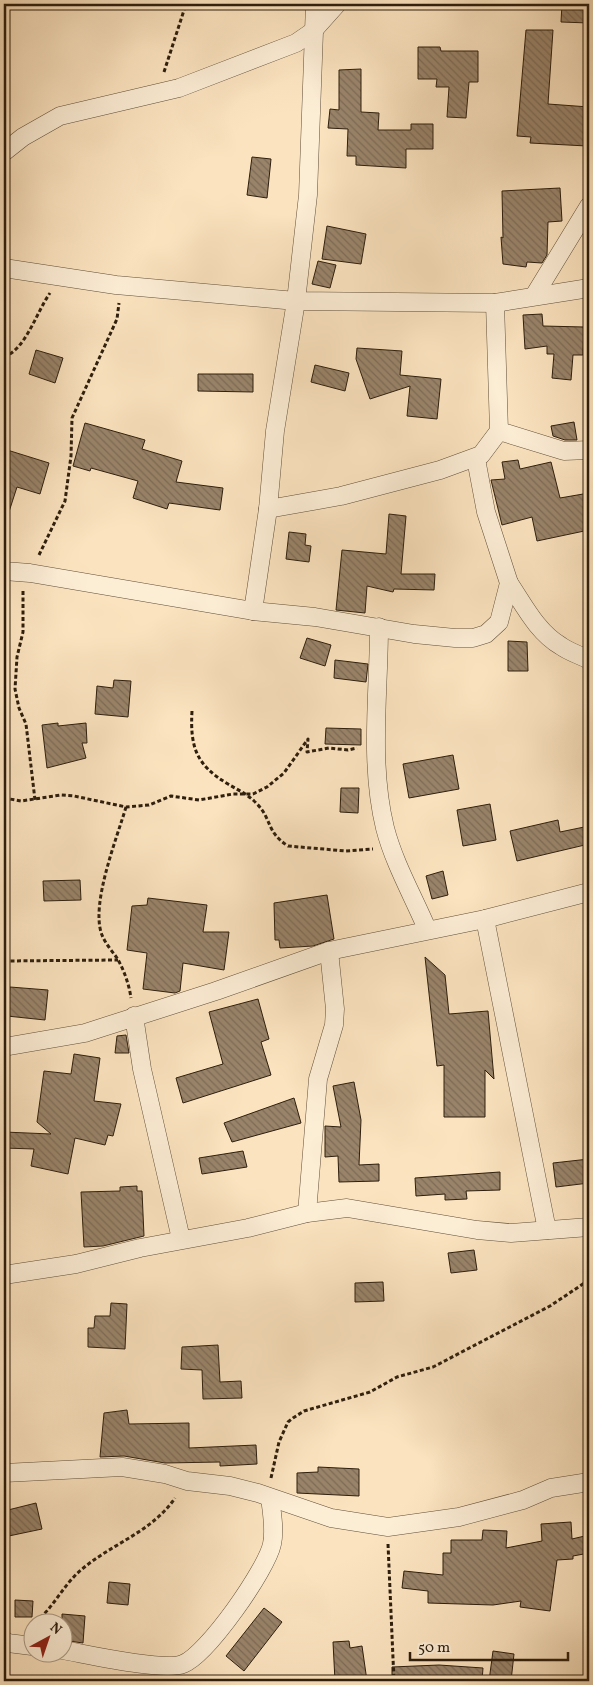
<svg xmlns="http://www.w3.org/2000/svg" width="593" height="1685" font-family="Vollkorn,serif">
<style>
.building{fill:url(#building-back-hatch);stroke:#2e1e0d}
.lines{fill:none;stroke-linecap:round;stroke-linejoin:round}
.minor-casing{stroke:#614f3a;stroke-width:19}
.path{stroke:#2e1e0d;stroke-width:3;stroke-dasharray:4 2.5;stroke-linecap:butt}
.minor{stroke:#fcedd5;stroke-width:18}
</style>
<defs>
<pattern id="building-back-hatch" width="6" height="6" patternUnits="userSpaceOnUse" patternTransform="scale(1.25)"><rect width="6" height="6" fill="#99846a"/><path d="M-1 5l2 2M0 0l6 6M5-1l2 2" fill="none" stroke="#7d6b56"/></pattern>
</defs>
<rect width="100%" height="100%" fill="#fbe3bf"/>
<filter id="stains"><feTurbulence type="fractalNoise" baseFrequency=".004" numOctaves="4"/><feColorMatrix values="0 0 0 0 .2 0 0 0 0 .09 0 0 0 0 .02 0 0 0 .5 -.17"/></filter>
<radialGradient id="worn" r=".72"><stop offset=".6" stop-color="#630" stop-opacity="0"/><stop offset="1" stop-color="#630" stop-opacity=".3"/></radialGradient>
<g class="building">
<path d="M562,4H589V23L561,22Z"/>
<path d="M526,30H553L548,104L589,107V130H586L587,146L530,143L531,137L517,136Z"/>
<path d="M418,47H440L441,51H478V82H469L466,118L447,117L449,87H436L437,79H418Z"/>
<path d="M361,69V112L379,113L378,130H411V124H433V149H406V168L356,165V156H347L348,129L328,128L330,109L339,110V70Z"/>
<path d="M252,157L271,159L267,198L247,195Z"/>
<path d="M560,188L562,221L548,222L547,255L542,263L527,262L526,267L503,264L501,237L503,238L502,191Z"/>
<path d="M327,226L366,234L361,264L322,259Z"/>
<path d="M318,261L336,265L330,288L312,284Z"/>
<path d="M542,314L543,326L584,327L583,355H573L571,380L552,378L554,354H547V346L525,349L523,315Z"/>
<path d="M357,348L402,351L400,375L441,379L437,419L407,416L410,386L370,399L356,359Z"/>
<path d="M36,350L63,358L55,383L29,374Z"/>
<path d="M315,365L349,373L345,391L311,382Z"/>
<path d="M198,374H253V392L198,391Z"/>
<path d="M574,422L577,440H565L553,436L551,426Z"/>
<path d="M85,423L145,440L142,449L182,461L176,482L223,488L220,510L169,503L167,509L133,498L138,481L91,468L90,471L73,466Z"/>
<path d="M4,449L49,463L40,494L17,487L7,518L4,517Z"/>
<path d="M518,460L520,469L551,462L560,498L589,493V530L537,541L532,517L502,525L491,480L505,479L502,462Z"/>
<path d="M389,514L406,516L401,574H435L434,590L394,589L393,592L367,586L365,613L336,610L342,550L386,554Z"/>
<path d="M289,532L306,534L305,545L311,546L309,562L286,559Z"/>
<path d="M307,638L331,645L325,666L300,658Z"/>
<path d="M508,641L527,642L528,671H508Z"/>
<path d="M335,660L368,664L366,682L334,678Z"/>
<path d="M114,680L131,681L128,717L95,714L97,686L113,688Z"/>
<path d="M58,723V726L86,723L87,743H82L86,758L47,768L42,725Z"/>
<path d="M326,728L361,729V745L325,744Z"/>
<path d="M453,755L459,789L409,798L403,764Z"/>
<path d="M341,788H359L358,813L340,812Z"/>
<path d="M490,804L496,840L463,846L457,810Z"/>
<path d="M558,820L560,832L589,826V844L517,861L510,831Z"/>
<path d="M443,871L448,895L432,899L426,876Z"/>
<path d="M80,880L81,900L44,901L43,881Z"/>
<path d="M327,895L334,939L313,946L280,948L279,940H275L274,903Z"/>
<path d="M148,898L207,905L203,932H229L224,970L183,963L180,991L175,993L143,989L147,953L127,950L132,906L147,905Z"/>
<path d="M425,957L445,975L449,1014L488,1011L494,1079L485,1070V1117H444V1065L437,1066Z"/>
<path d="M10,987L48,990L45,1020L7,1016Z"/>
<path d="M258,999L269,1039L261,1042L271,1075L183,1103L176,1078L223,1064L209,1012Z"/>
<path d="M126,1035L129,1053H115L117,1036Z"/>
<path d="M74,1054L100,1058L94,1101L121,1104L113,1136L108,1135L105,1145L75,1138L68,1174L31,1166L34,1149L4,1148V1132L51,1134L37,1122L44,1071L71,1074Z"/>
<path d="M354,1082L361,1120L359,1165L379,1164V1181L339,1182L338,1156L325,1157V1126L341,1127L333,1086Z"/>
<path d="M294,1098L301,1123L232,1142L224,1123Z"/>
<path d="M243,1151L247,1167L202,1174L199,1158Z"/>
<path d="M589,1159V1183L556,1187L553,1163Z"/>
<path d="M500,1172V1190L466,1191L467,1199L445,1200V1194L416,1196L415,1178Z"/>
<path d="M137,1186V1191H142L144,1236L103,1246L84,1247L81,1192L120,1191V1187Z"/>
<path d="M474,1250L477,1270L451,1273L448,1253Z"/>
<path d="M383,1282L384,1301L355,1302V1283Z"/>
<path d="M111,1303L127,1304L125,1349L88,1347V1328H94L95,1316H110Z"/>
<path d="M218,1345L220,1382L241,1381L242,1398L203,1399L202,1370L181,1369L182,1347Z"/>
<path d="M127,1410L129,1424L189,1423V1448L256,1445L257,1464L220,1466V1462L165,1463L124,1456L100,1457L104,1413Z"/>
<path d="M318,1467L359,1469V1496L297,1493V1473L318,1472Z"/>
<path d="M36,1503L42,1529L4,1537V1511Z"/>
<path d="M571,1522L572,1539L589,1535V1553L573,1556V1559L557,1560L550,1611L520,1607L521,1601L493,1605L428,1603V1591L402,1588L404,1571L443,1575V1553H451V1540H482L483,1530L507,1531L506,1548L542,1541L541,1524Z"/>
<path d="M109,1582L130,1584L128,1605L107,1603Z"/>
<path d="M15,1600L33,1601L32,1617H15Z"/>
<path d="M264,1608L282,1622L244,1671L226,1656Z"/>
<path d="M62,1614L85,1616L83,1643L62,1640Z"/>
<path d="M349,1641L350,1648L362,1646L367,1681H335L333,1642Z"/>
<path d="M493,1651L514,1654L511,1681H489Z"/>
<path d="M439,1665L483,1668L482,1681H392V1667Z"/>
</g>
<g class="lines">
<g class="minor-casing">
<g id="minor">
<path d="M4,152L23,137L60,116L179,88L296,43L312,32L337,4"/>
<path d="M4,268L116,285L296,301L495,303L589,288"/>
<path d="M534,296L589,206"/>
<path d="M499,431L564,451L589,450"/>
<path d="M268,509L341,496L440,470L481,455L499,431L495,303"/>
<path d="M4,571L30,573L253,611L315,617L414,634L455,638H473L486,634L499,622L509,583L486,512L476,459"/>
<path d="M509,583C524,605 537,632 561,646C569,652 580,655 589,660"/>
<path d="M253,611L268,509L275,431L296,301L308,195L315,4"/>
<path d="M379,627C379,692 369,763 385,828C394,863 413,896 427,929"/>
<path d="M485,919L547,1230"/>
<path d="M134,1016L142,1069L181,1239"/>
<path d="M4,1047L85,1033L216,991L329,951L485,919L589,892"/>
<path d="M307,1213L318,1079L334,1025L335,1009L329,951"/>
<path d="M4,1275L76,1264L140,1248L248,1228L307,1213L347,1208L477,1230L511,1233L589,1227"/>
<path d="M4,1473L122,1467L165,1474L187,1481L230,1486L258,1493L331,1518L388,1527L459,1517L523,1500L551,1488L589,1482"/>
<path d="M4,1640L8,1643L32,1646"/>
<path d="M62,1650C86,1654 164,1672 183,1664C207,1655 267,1569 272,1544C275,1530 272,1513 270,1498"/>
</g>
</g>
<g class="path">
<path d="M164,72L186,4"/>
<path d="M4,357C26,349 36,313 50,293"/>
<path d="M39,555L65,501L71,456L72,418L117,319L119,303"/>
<path d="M23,591V632L17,657L15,689L19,708L26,724L35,800"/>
<path d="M192,711C190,747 196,765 228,784C238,790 249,795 257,804C272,819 266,832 288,846L346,851L373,849"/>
<path d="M4,798L21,801L61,795L74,796L126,807L149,805L171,796L199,800L233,794H253L267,787L284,773L308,739L307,752L329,748L348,750L357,748"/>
<path d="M126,807C117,838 90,905 102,935C105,943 112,951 117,958C124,970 129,984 131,998"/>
<path d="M587,911L589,919"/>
<path d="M4,961L118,960"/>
<path d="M271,1478L279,1442L288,1422L293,1418L304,1411L370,1392L397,1377L433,1367L550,1306L589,1280"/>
<path d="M388,1544L394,1681"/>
<path d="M35,1622C53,1609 63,1585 81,1570C111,1544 152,1532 175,1498"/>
</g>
<use href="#minor" class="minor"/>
</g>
<rect width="593" height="1685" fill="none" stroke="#fbe3bf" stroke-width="20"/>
<rect x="5" y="5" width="583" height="1675" fill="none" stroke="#2e1e0d" stroke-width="2.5"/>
<rect x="10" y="10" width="573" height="1665" fill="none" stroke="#2e1e0d"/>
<g transform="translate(48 1638) rotate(40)"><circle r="24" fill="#fcedd5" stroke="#aa9a85"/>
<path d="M0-4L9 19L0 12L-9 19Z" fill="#8f2418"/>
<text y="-8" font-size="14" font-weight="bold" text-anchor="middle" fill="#2e1e0d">N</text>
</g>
<path d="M410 1652v8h158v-8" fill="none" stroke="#2e1e0d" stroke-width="2.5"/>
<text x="418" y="1652" font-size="15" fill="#2e1e0d" stroke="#fcedd5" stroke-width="4" paint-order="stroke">50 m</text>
<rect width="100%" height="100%" filter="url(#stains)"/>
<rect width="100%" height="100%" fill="url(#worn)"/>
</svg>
